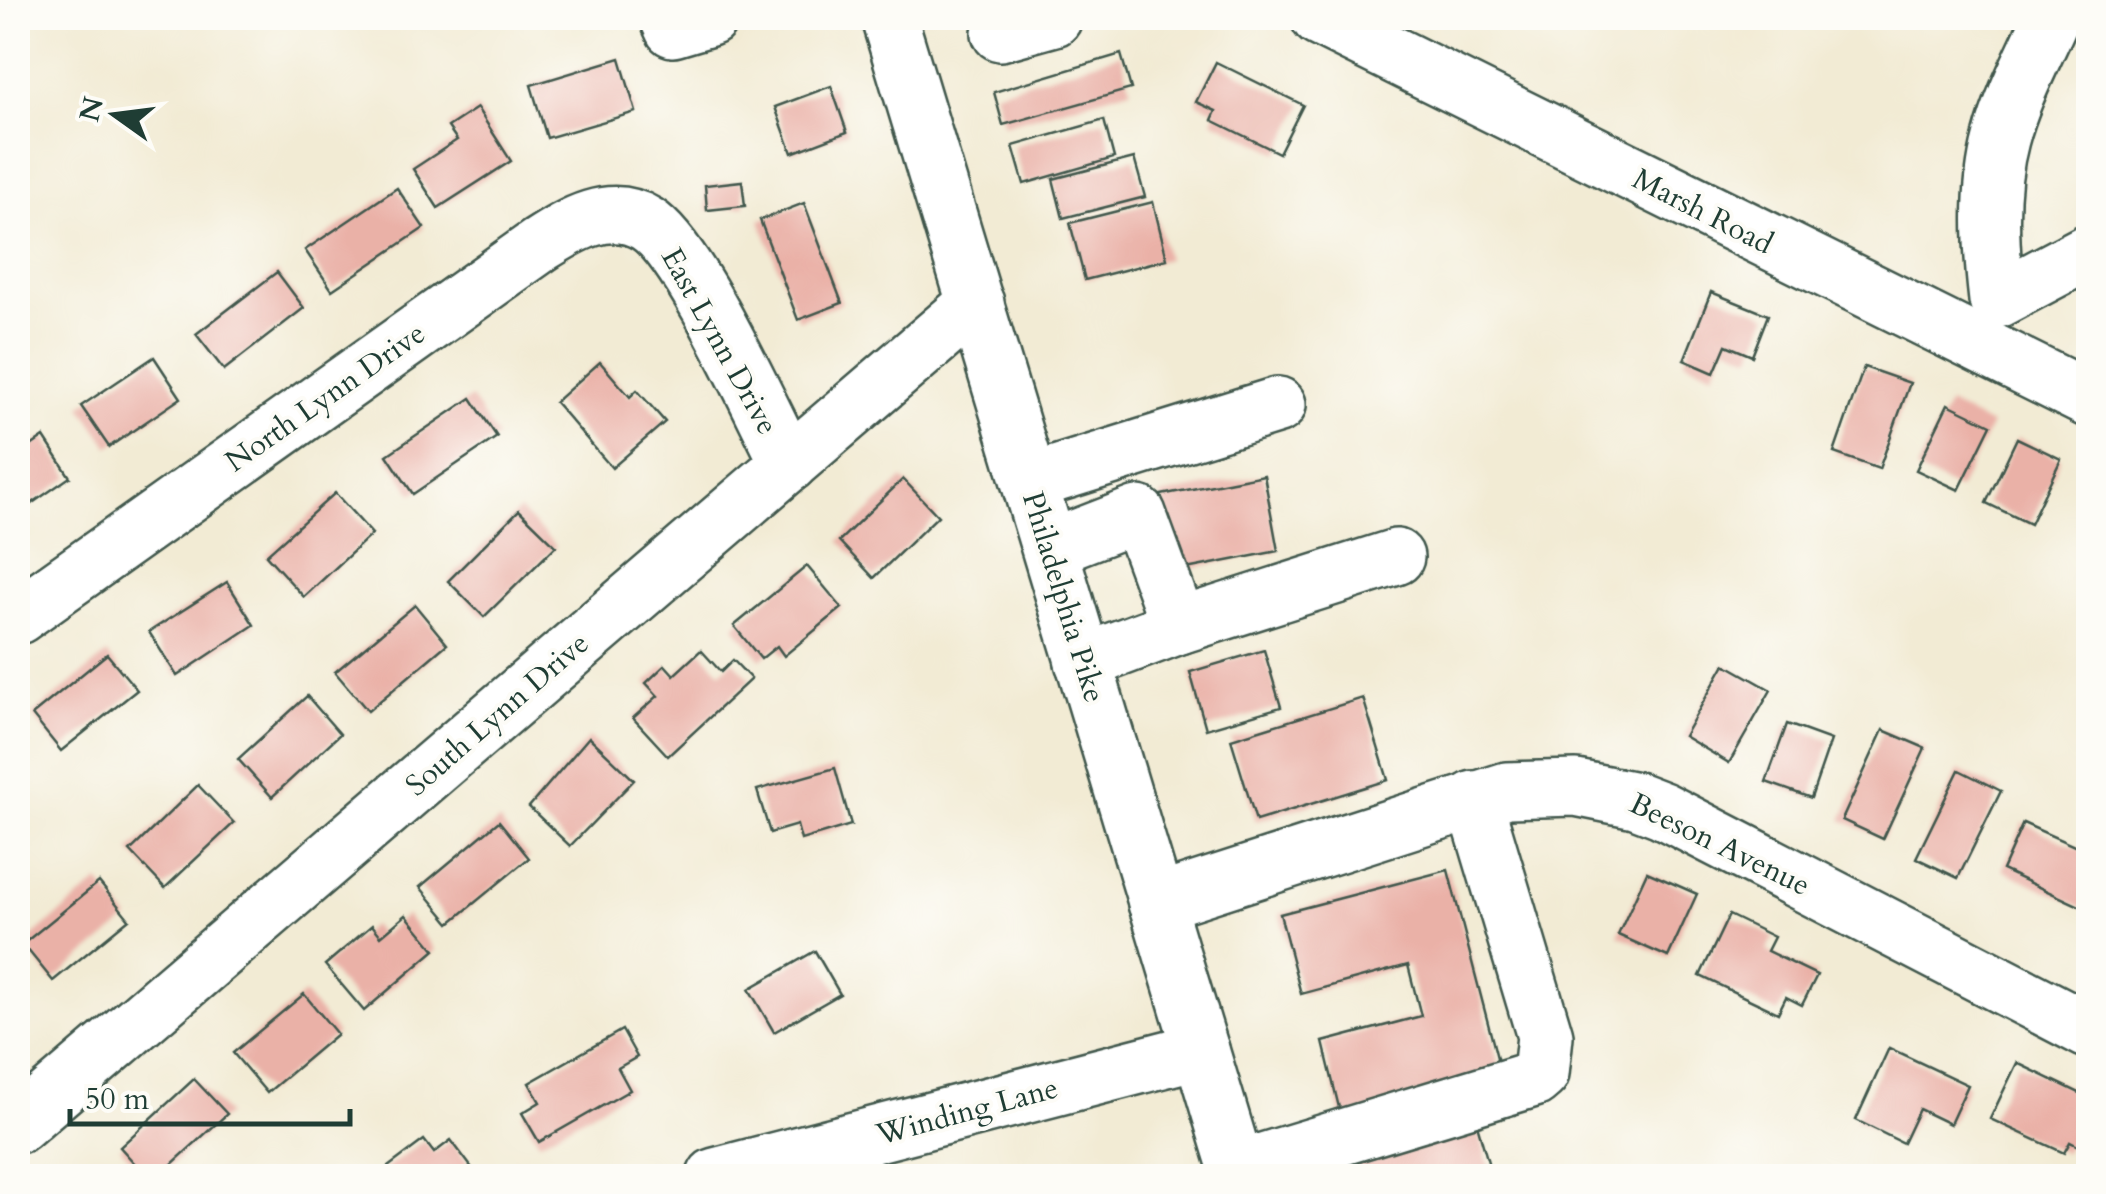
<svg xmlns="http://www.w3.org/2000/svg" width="2106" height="1194" font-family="Cardo,serif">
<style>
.building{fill:#eab1a7}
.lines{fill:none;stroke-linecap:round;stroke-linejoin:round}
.minor-casing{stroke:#3f574c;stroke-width:60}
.major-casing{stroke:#3f574c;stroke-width:60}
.minor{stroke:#fff;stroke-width:55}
.major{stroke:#fff;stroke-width:55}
.labels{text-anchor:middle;stroke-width:8;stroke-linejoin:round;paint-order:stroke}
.street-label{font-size:30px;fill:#1f3d34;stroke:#fdfcf7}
</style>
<rect width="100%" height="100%" fill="#fdfcf7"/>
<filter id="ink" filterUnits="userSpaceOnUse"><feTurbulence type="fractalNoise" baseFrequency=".01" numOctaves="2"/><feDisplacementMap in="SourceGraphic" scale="20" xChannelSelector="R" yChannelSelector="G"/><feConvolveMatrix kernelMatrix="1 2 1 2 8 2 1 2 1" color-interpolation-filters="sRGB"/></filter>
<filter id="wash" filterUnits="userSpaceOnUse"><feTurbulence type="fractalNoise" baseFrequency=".0048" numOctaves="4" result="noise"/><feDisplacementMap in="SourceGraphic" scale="40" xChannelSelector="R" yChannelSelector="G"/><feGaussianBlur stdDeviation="2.25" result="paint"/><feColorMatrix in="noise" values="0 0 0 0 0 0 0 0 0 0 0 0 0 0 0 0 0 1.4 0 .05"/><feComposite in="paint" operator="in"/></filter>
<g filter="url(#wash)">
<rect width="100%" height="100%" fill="#f2ebd4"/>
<g id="blocks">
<g class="building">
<path d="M1121,54L1131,89L1003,125L994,92Z"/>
<path d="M620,58L636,112L547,138L531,85Z"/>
<path d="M1216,62L1303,105L1279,153L1212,120L1216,111L1196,102Z"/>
<path d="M831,86L847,132L792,153L775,107Z"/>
<path d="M477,108L511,161L438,208L413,169L457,140L448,127Z"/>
<path d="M1104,120L1114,158L1024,184L1013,146Z"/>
<path d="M1134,158L1145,197L1063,218L1053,179Z"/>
<path d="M742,181L745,206L707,210L705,185Z"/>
<path d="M397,188L424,228L332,290L305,250Z"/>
<path d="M1153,202L1167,259L1085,280L1070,223Z"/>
<path d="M804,203L842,303L798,320L760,220Z"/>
<path d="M277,272L304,308L224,370L196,334Z"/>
<path d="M1711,292L1768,315L1752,356L1726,345L1714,373L1684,360Z"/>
<path d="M154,357L181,398L109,447L81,406Z"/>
<path d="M600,362L630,397L637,390L665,422L612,468L555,402Z"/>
<path d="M1864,367L1910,383L1879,469L1834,453Z"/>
<path d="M471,398L497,437L413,494L387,455Z"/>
<path d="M1948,404L1991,425L1959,490L1916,470Z"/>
<path d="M44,437L70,477L18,513V455Z"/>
<path d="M2017,438L2061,459L2030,524L1986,503Z"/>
<path d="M1264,475L1278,551L1176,571L1161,495Z"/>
<path d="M903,479L938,516L874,578L839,541Z"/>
<path d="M335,493L372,534L304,597L266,555Z"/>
<path d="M519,510L556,546L484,617L448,581Z"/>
<path d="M807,566L842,608L784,656L777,646L761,659L734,626Z"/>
<path d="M227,582L254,625L177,676L149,632Z"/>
<path d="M415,605L447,644L368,711L335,672Z"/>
<path d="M701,650L721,672L733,660L751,679L668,756L633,718L658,696L646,683L665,665L674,675Z"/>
<path d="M1264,650L1281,707L1206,729L1190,672Z"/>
<path d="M107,654L137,690L61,751L32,715Z"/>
<path d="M1725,664L1771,690L1729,763L1684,736Z"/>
<path d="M307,696L340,734L272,797L238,759Z"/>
<path d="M1363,698L1388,780L1256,821L1231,739Z"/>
<path d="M1787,724L1831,740L1811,798L1766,782Z"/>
<path d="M1883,730L1925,748L1883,839L1842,820Z"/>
<path d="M589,737L634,780L570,846L529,807Z"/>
<path d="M835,768L851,825L801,840L797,825L770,833L757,790Z"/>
<path d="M1959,770L2001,791L1958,878L1916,858Z"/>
<path d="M198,785L234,823L165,888L130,851Z"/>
<path d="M499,821L529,858L450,923L420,887Z"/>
<path d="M2023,823L2088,852V910L2002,870Z"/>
<path d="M1448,870L1502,1077L1342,1120L1323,1042L1421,1016L1408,965L1301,994L1280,914Z"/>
<path d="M1647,872L1697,894L1668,957L1618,935Z"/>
<path d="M99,882L129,919L53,981L23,944Z"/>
<path d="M406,915L435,950L364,1011L325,965L372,925L381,936Z"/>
<path d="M1729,915L1774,937L1767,951L1817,975L1802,1005L1786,997L1778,1013L1700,976Z"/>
<path d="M815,951L840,994L774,1032L749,989Z"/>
<path d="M304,994L337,1034L267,1093L233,1053Z"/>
<path d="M622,1030L637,1057L618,1068L630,1090L539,1142L522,1113L540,1102L529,1083Z"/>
<path d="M1889,1048L1968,1085L1950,1124L1919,1109L1903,1143L1856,1120Z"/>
<path d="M2017,1063L2088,1097V1151L2070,1142L2064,1153L1990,1119Z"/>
<path d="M194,1079L227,1114L159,1176H146L120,1147Z"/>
<path d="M1476,1121L1492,1176H1333L1329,1162Z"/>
<path d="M424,1140L434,1153L451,1140L475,1172L469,1176H376Z"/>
</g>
</g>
</g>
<g filter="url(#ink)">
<use href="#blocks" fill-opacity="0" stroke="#3f574c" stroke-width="2.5"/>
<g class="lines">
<g class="minor-casing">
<g id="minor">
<path d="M668,18L673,29L710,18"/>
<path d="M2051,18C2034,57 2012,97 2001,139C1987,190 1991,248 1997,300L2088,252"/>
<path d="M1000,33L1054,18"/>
<path d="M1030,482L1278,405"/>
<path d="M1050,548L1138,514L1179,626L1083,662"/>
<path d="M18,616L540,245C571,225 610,201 647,224C690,251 762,412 789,464"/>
<path d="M1179,626L1396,557"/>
<path d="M1156,903L1507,790L1576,788L1636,800L1662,810L2088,1030"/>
<path d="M18,1125L976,303"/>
<path d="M1237,1169L1534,1079L1541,1073L1545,1036L1474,799"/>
<path d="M715,1176L1201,1050"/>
</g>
</g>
<g class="major-casing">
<g id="major">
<path d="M889,18L1239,1176"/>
<path d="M1319,18L2088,399"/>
</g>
</g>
<use href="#minor" class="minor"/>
<use href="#major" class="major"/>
</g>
</g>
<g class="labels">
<g class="street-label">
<text transform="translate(1703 211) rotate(27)" y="10">Marsh Road</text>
<text transform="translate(720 341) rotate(61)" y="10">East Lynn Drive</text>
<text transform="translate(325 397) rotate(-35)" y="10">North Lynn Drive</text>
<text transform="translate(1064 597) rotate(73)" y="10">Philadelphia Pike</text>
<text transform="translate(497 714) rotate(-41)" y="10">South Lynn Drive</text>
<text transform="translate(1720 844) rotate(26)" y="10">Beeson Avenue</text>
<text transform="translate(967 1111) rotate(-15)" y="10">Winding Lane</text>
</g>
</g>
<rect width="2106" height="1194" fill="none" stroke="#fdfcf7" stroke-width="60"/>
<g transform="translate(115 115) rotate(284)" stroke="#fdfcf7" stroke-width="8" paint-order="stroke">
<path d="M0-8L18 38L0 25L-18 38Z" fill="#1f3d34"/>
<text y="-15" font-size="28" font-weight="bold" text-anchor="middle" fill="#1f3d34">N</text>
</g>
<path d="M70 1109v15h280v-15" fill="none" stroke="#1f3d34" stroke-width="5"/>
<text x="85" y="1109" font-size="30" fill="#1f3d34" stroke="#fdfcf7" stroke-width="8" paint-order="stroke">50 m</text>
</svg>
